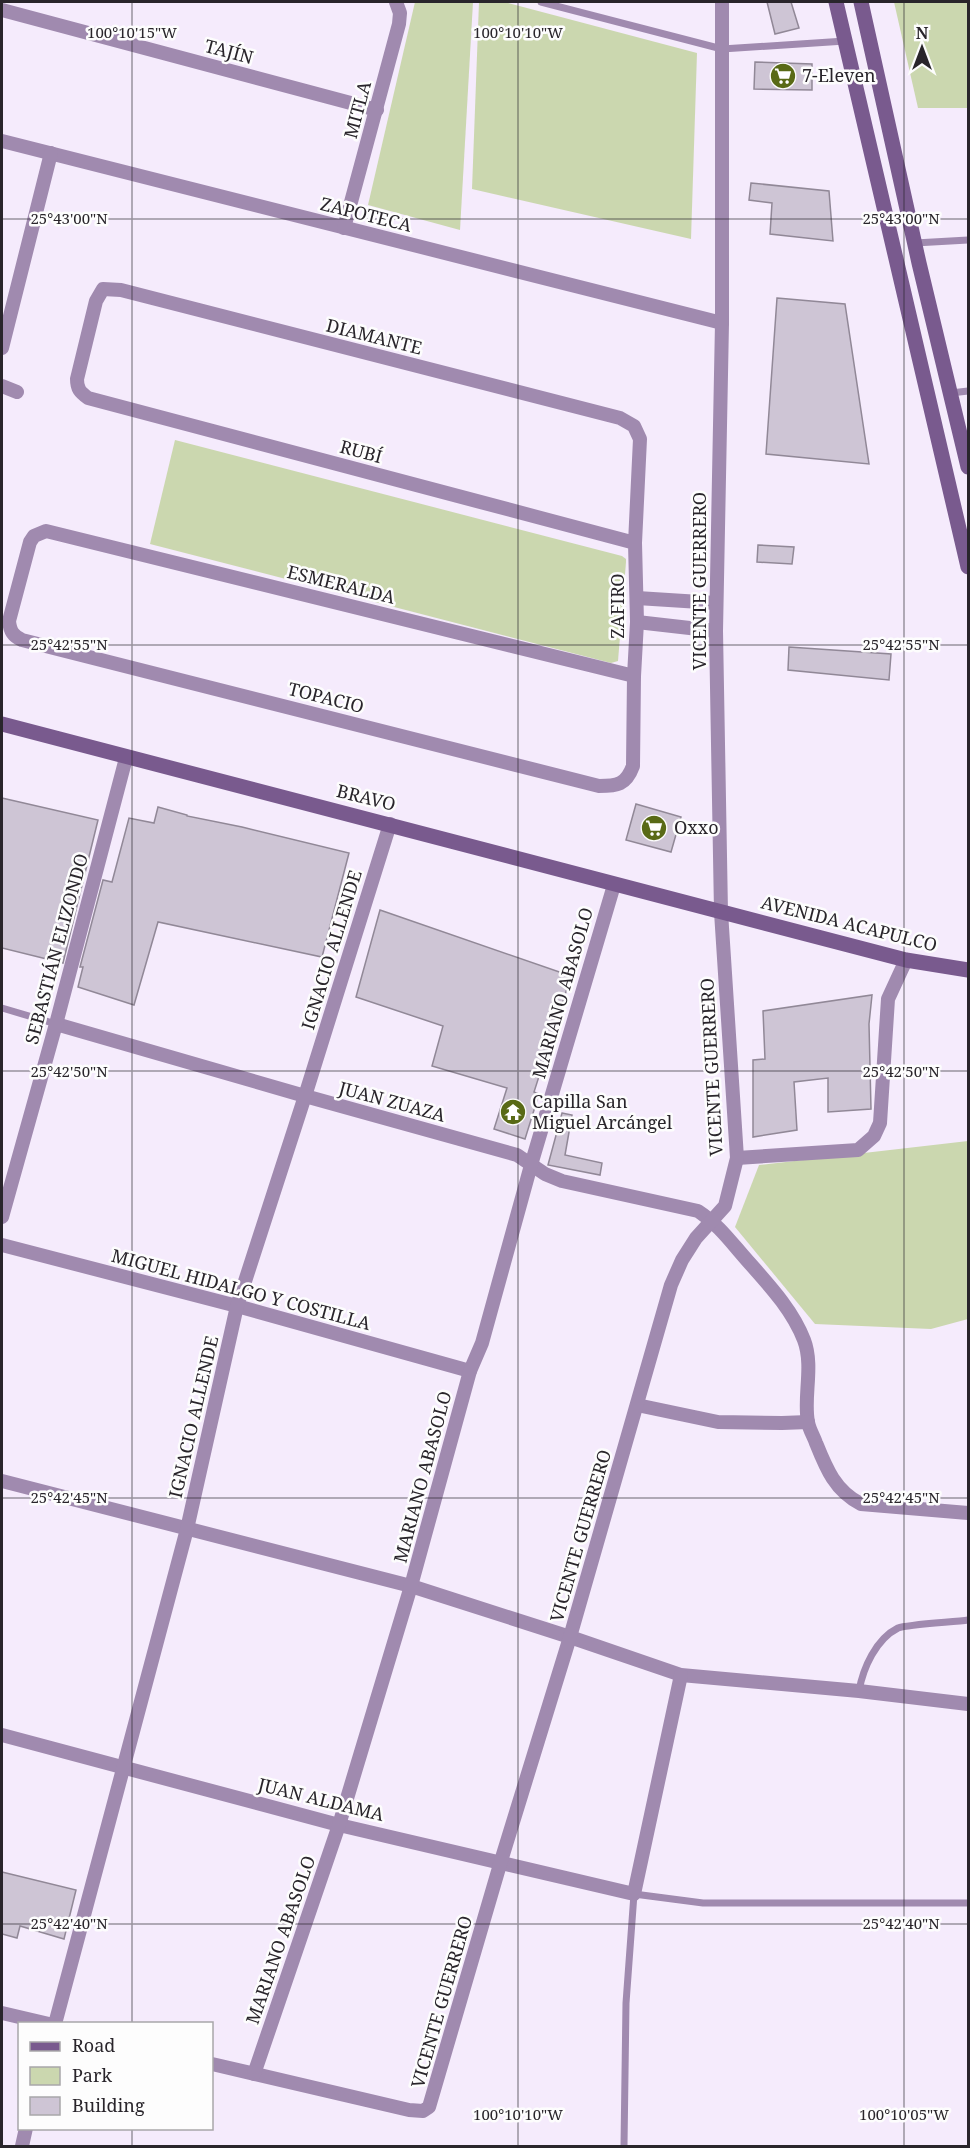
<svg xmlns="http://www.w3.org/2000/svg" width="970" height="2148" font-family="'Noto Serif',serif">
<style>
.green{fill:#cbd7af}
.building{fill:#cec5d5;stroke:#918897;stroke-width:1.5}
.lines{fill:none;stroke-linecap:round;stroke-linejoin:round}
.lane{stroke:#a08aaf;stroke-width:7}
.street{stroke:#a08aaf;stroke-width:14}
.secondary{stroke:#795a8e;stroke-width:15}
.ticks{fill:none;stroke:#29252b;stroke-width:1.5;stroke-opacity:0.45}
.labels{text-anchor:middle;stroke-width:5;stroke-linejoin:round;paint-order:stroke}
.street-label{font-size:18px;fill:#29252b;stroke:#fdfdfd}
.poi-label{font-size:18px;fill:#29252b;stroke:#fdfdfd;text-anchor:start}
.ticks-label{font-size:15px;text-anchor:middle;fill:#29252b;stroke:#fdfdfd;stroke-width:5;stroke-linejoin:round;paint-order:stroke}
</style>
<rect width="100%" height="100%" fill="#f5ebfc"/>
<g class="green">
<path d="M415,2H473L460,230L368,205Z"/>
<path d="M479,2H504L697,53L691,239L472,189Z"/>
<path d="M894,2H968V108H918Z"/>
<path d="M175,440L622,556L626,559V562L618,661L611,663L150,544Z"/>
<path d="M968,1141V1319L931,1329L815,1324L735,1227L759,1165Z"/>
</g>
<g class="building">
<path d="M767,2H791L799,28L775,34Z"/>
<path d="M755,62L812,64V90L754,89Z"/>
<path d="M751,183L829,191L833,241L770,234L772,203L749,200Z"/>
<path d="M777,298L845,304L869,464L766,454Z"/>
<path d="M758,545L794,547L792,564L757,562Z"/>
<path d="M789,647L891,654L889,680L788,670Z"/>
<path d="M2,798L98,820L63,963L2,948Z"/>
<path d="M636,804L681,817L671,852L626,840Z"/>
<path d="M158,807L187,815V816L242,827L349,853L322,957L158,922L134,1005L78,987L83,967H80L103,880L112,882L129,818L154,823Z"/>
<path d="M380,910L571,976L534,1092L539,1094L525,1139L494,1129L507,1088L432,1066L443,1026L356,997Z"/>
<path d="M872,995L869,1024L871,1109L828,1112V1078L794,1082L797,1130L753,1137V1060L765,1059L763,1011Z"/>
<path d="M562,1113L572,1115L565,1155L602,1163L600,1175L548,1165Z"/>
<path d="M2,1872L76,1890L64,1939L20,1926L17,1938L2,1934Z"/>
</g>
<g class="lines">
<g class="lane">
<path d="M541,2L722,49L845,41"/>
<path d="M915,243L968,240"/>
<path d="M951,393L968,391"/>
<path d="M2,1008L56,1024"/>
<path d="M859,1691C863,1668 876,1639 898,1628C908,1624 955,1622 968,1620"/>
<path d="M624,2146L626,2003L634,1894L703,1903H968"/>
</g>
<g class="street">
<path d="M2,10L377,110"/>
<path d="M2,141L722,323"/>
<path d="M344,228L399,24L400,13L396,2"/>
<path d="M2,348L51,153"/>
<path d="M2,386L17,392"/>
<path d="M637,598L716,603"/>
<path d="M637,622L716,631"/>
<path d="M634,676L46,531L34,536L30,542L9,621C10,631 13,636 22,640L599,786C617,786 626,785 633,766L634,676L637,622L635,543L640,439L634,426L620,418L121,290L103,289L96,301L77,379C77,389 80,392 88,398L635,543"/>
<path d="M56,1024L305,1096L517,1155L545,1174L562,1181L698,1211C718,1224 731,1242 746,1259C768,1284 792,1309 804,1340C814,1366 803,1398 808,1422C809,1429 814,1437 816,1443C826,1468 835,1491 861,1504L968,1513"/>
<path d="M737,1158L858,1150L874,1136L880,1123L888,999L906,960"/>
<path d="M2,1217L56,1024L126,758"/>
<path d="M2,1245L237,1306L470,1371"/>
<path d="M637,1405L718,1422L782,1423L808,1422"/>
<path d="M2,1481L411,1586L570,1637L681,1675L859,1691L968,1704"/>
<path d="M2,1735L339,1825L634,1894L681,1675"/>
<path d="M2,2013L49,2024"/>
<path d="M55,2024L187,1529L237,1306L305,1096L390,824"/>
<path d="M212,2064L409,2110L423,2111L429,2107L501,1861L570,1637L671,1285L682,1260L696,1238L725,1206L737,1158L721,912L716,631L722,323V2"/>
<path d="M254,2074L339,1825L411,1586L470,1371L482,1343L531,1165L614,885"/>
<path d="M22,2146L26,2128"/>
</g>
<g class="secondary">
<path d="M836,2L968,567"/>
<path d="M861,2L919,263L968,467"/>
<path d="M2,724L906,960L968,970"/>
</g>
</g>
<path class="ticks" d="M132,2V2024M518,2V2146M904,2V2146M2,219H968M2,645H968M2,1071H968M2,1498H968M2,1924H968M132,2128V2146"/>
<defs>
<g id="supermarket-disc" transform="scale(1.35)"><circle r="9.5" fill="#596a16" stroke="#fdfdfd"/><path d="M-6-5.5h2.5l.6 2H6L4.5 2H-2.5L-4.4-4H-6ZM-1.5 3.2a1.3 1.3 0 1 0 .1 0ZM3 3.2a1.3 1.3 0 1 0 .1 0Z" fill="#fff"/></g>
<g id="temple-disc" transform="scale(1.35)"><circle r="9.5" fill="#596a16" stroke="#fdfdfd"/><path d="M0-6L5-2H3V0L6.5 2.5H4V6H1.5V3h-3V6H-4V2.5H-6.5L-3 0V-2H-5Z" fill="#fff"/></g>
</defs>
<g fill-rule="evenodd">
<use href="#supermarket-disc" x="783" y="76"/>
<use href="#supermarket-disc" x="654" y="828"/>
<use href="#temple-disc" x="513" y="1112"/>
</g>
<g class="labels">
<g class="street-label">
<text transform="translate(229 52) rotate(15)" y="6">TAJÍN</text>
<text transform="translate(358 110) rotate(-75)" y="6">MITLA</text>
<text transform="translate(366 215) rotate(14)" y="6">ZAPOTECA</text>
<text transform="translate(374 337) rotate(14)" y="6">DIAMANTE</text>
<text transform="translate(361 452) rotate(15)" y="6">RUBÍ</text>
<text transform="translate(700 581) rotate(-90)" y="6">VICENTE GUERRERO</text>
<text transform="translate(341 585) rotate(14)" y="6">ESMERALDA</text>
<text transform="translate(618 606) rotate(-90)" y="6">ZAFIRO</text>
<text transform="translate(326 698) rotate(14)" y="6">TOPACIO</text>
<text transform="translate(366 798) rotate(14)" y="6">BRAVO</text>
<text transform="translate(849 924) rotate(14)" y="6">AVENIDA ACAPULCO</text>
<text transform="translate(57 949) rotate(-75)" y="6">SEBASTIÁN ELIZONDO</text>
<text transform="translate(332 950) rotate(-73)" y="6">IGNACIO ALLENDE</text>
<text transform="translate(563 993) rotate(-74)" y="6">MARIANO ABASOLO</text>
<text transform="translate(712 1067) rotate(-93)" y="6">VICENTE GUERRERO</text>
<text transform="translate(392 1102) rotate(15)" y="6">JUAN ZUAZA</text>
<text transform="translate(241 1290) rotate(15)" y="6">MIGUEL HIDALGO Y COSTILLA</text>
<text transform="translate(194 1417) rotate(-77)" y="6">IGNACIO ALLENDE</text>
<text transform="translate(423 1477) rotate(-75)" y="6">MARIANO ABASOLO</text>
<text transform="translate(581 1536) rotate(-74)" y="6">VICENTE GUERRERO</text>
<text transform="translate(321 1800) rotate(14)" y="6">JUAN ALDAMA</text>
<text transform="translate(281 1940) rotate(-71)" y="6">MARIANO ABASOLO</text>
<text transform="translate(442 2002) rotate(-74)" y="6">VICENTE GUERRERO</text>
</g>
<g class="poi-label">
<text x="802" y="82">7-Eleven</text>
<text x="674" y="834">Oxxo</text>
<text x="532" y="1108">Capilla San<tspan x="532" dy="21">Miguel Arcángel</tspan></text>
</g>
</g>
<g class="ticks-label">
<text x="132" y="38">100°10'15"W</text>
<text x="518" y="38">100°10'10"W</text>
<text x="69" y="224">25°43'00"N</text>
<text x="901" y="224">25°43'00"N</text>
<text x="69" y="650">25°42'55"N</text>
<text x="901" y="650">25°42'55"N</text>
<text x="69" y="1077">25°42'50"N</text>
<text x="901" y="1077">25°42'50"N</text>
<text x="69" y="1503">25°42'45"N</text>
<text x="901" y="1503">25°42'45"N</text>
<text x="69" y="1929">25°42'40"N</text>
<text x="901" y="1929">25°42'40"N</text>
<text x="518" y="2120">100°10'10"W</text>
<text x="904" y="2120">100°10'05"W</text>
</g>
<rect width="970" height="2148" fill="none" stroke="#29252b" stroke-width="6"/>
<rect x="18" y="2022" width="195" height="108" fill="#fdfdfd" stroke="#a8a7a9" stroke-width="1.5"/>
<rect x="30" y="2042" width="30" height="9" fill="#795a8e" stroke="#a8a7a9" stroke-width="1.5"/>
<text x="72" y="2052" font-size="18" fill="#29252b">Road</text>
<rect x="30" y="2067" width="30" height="18" fill="#cbd7af" stroke="#a8a7a9" stroke-width="1.5"/>
<text x="72" y="2082" font-size="18" fill="#29252b">Park</text>
<rect x="30" y="2097" width="30" height="18" fill="#cec5d5" stroke="#a8a7a9" stroke-width="1.5"/>
<text x="72" y="2112" font-size="18" fill="#29252b">Building</text>
<g transform="translate(922 48)" stroke="#fdfdfd" stroke-width="4.5" paint-order="stroke">
<path d="M0-4.5L10 22L0 15L-10 22Z" fill="#29252b"/>
<text y="-9" font-size="16" font-weight="bold" text-anchor="middle" fill="#29252b">N</text>
</g>
</svg>
